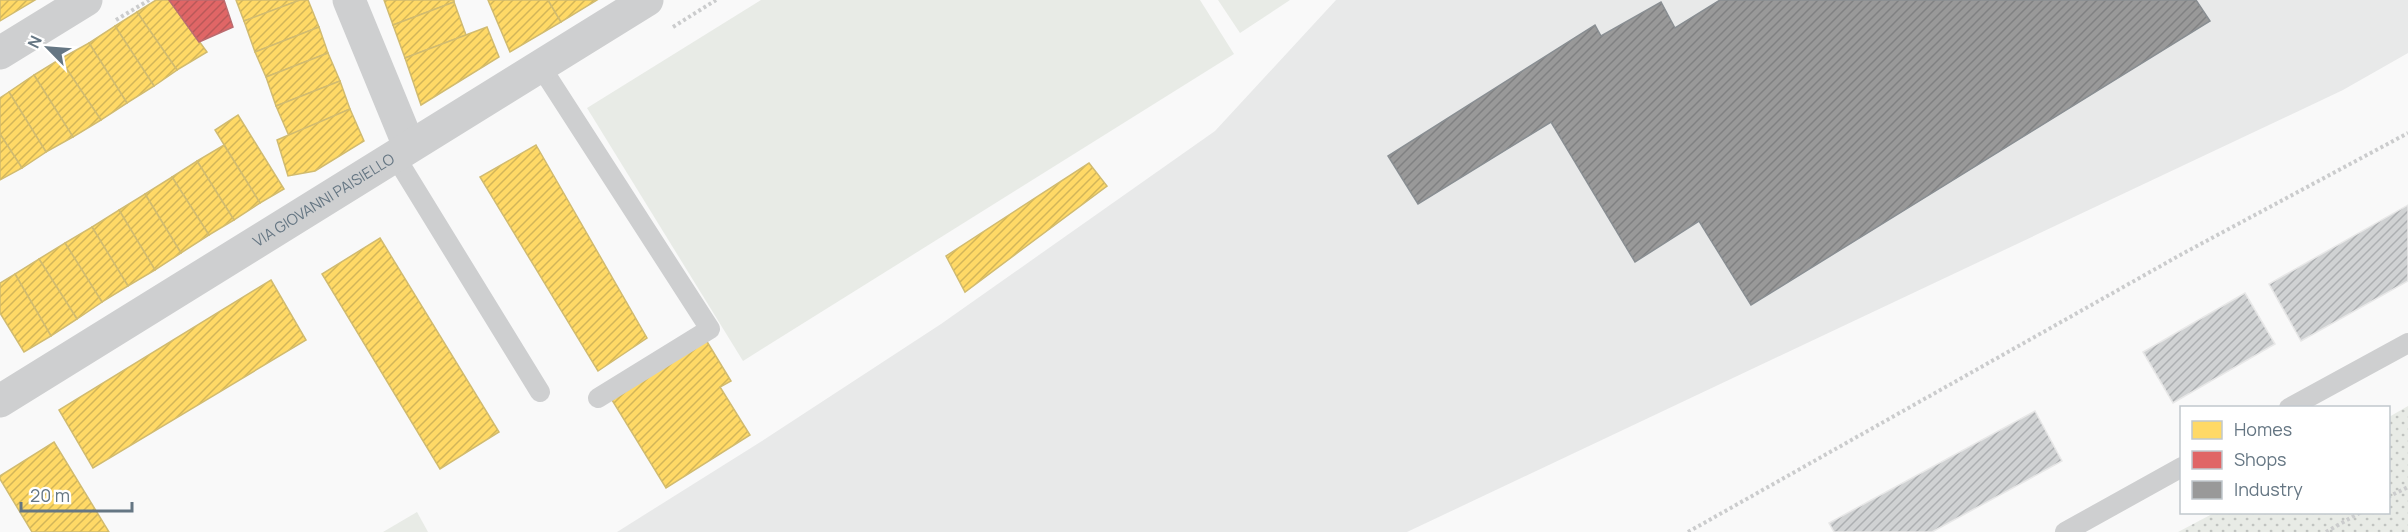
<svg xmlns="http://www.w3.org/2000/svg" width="2408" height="532" font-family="Manrope,sans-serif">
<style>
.built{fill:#e8e9e9}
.grass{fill:url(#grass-dots)}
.pitch{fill:#e8ebe6}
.homes{fill:url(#homes-hatch);stroke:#d1bb6f;stroke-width:1.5}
.shops{fill:url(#shops-hatch);stroke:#bb6b6f;stroke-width:1.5}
.industry{fill:url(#industry-hatch);stroke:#898e92;stroke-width:1.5}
.building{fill:url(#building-hatch);stroke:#e8e8e8;stroke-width:1.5}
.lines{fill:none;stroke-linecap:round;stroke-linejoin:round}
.path{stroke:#cbcccd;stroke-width:4;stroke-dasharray:3 3;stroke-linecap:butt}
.lane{stroke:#cecfd0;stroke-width:20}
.street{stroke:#cecfd0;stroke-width:33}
.labels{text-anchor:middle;stroke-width:6;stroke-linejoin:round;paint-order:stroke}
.street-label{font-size:15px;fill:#657683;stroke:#fff}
</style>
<defs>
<pattern id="grass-dots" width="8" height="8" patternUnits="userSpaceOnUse" patternTransform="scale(1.5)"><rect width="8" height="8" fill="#e8ebe6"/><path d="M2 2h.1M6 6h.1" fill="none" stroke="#c0c3c0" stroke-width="1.8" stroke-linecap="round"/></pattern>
<pattern id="homes-hatch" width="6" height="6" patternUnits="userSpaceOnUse" patternTransform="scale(1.5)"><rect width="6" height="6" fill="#ffd966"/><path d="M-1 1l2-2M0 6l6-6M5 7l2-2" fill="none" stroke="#d2b559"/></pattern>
<pattern id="shops-hatch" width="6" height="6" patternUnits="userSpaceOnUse" patternTransform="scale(1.5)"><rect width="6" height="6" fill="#e06666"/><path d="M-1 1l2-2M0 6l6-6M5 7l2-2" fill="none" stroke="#b95959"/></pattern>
<pattern id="industry-hatch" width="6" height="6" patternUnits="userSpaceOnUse" patternTransform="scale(1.5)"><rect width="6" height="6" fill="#999"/><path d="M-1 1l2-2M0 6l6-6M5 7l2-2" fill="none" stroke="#808182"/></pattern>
<pattern id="building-hatch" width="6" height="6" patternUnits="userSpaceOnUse" patternTransform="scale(1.5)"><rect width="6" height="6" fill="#d0d2d3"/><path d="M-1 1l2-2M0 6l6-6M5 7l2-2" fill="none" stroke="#acafb1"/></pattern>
</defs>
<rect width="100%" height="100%" fill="#f9f9f9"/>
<path class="built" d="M1336,0H2408V53L2343,90L1407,532H617L765,439L941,324L1215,131Z"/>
<path class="grass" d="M2408,406V532H2178L2214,513L2388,512L2389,417Z"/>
<g class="pitch">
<path d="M761,0H1200L1234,54L743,361L587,108Z"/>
<path d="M1218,0H1290L1240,33Z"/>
<path d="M417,512L428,532H383Z"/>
</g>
<g class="homes">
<path d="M0,0H35L0,21Z"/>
<path d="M156,0H169L207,52L177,70L137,12Z"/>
<path d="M236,0H300L244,21Z"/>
<path d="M300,0H308L319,27L255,52L244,21Z"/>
<path d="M384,0H454V2L393,25Z"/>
<path d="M488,0H548L561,22L510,52Z"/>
<path d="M548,0H597L561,22Z"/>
<path d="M454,2L466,35L405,58L393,25Z"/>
<path d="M137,12L177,70L154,86L115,26Z"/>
<path d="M115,26L154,86L127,103L89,43Z"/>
<path d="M319,27L328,53L266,77L255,52Z"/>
<path d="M487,27L499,57L421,105L405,58Z"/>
<path d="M89,43L127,103L101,120L60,59Z"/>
<path d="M328,53L340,81L276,106L266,77Z"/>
<path d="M60,59L101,120L73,137L34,75Z"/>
<path d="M34,75L73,137L46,152L9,92Z"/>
<path d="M340,81L350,109L289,136L276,106Z"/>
<path d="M9,92L46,152L22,168L0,134V98Z"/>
<path d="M350,109L364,141L315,171L288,176L277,140Z"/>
<path d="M238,115L284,189L260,203L215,130Z"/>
<path d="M0,134L22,168L0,180Z"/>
<path d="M224,145L260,203L234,220L197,161Z"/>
<path d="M536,145L647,338L598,371L480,177Z"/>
<path d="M197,161L234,220L209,235L172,177Z"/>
<path d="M1089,163L1107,186L965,292L946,256Z"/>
<path d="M172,177L209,235L181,253L145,194Z"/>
<path d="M145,194L181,253L155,270L119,210Z"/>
<path d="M119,210L155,270L128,286L92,227Z"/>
<path d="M92,227L128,286L102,302L65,243Z"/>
<path d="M380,238L499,432L440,469L322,274Z"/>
<path d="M65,243L102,302L77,319L39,259Z"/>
<path d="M39,259L77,319L51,336L15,274Z"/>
<path d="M15,274L51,336L24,352L0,313V283Z"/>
<path d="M271,280L306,340L93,468L59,410Z"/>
<path d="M706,340L731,381L720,387L750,435L666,488L612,400Z"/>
<path d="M54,442L109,532H32L0,479V476Z"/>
</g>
<path class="shops" d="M169,0H224L233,27L199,42Z"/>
<path class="industry" d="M1720,0H2196L2210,21L1751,305L1699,221L1635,262L1551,122L1418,204L1388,156L1595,25L1601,36L1661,2L1675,28Z"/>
<g class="building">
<path d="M2408,205V281L2301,341L2269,284Z"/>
<path d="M2245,293L2275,344L2173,403L2143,352Z"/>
<path d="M2035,411L2062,461L1932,532H1834L1829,523Z"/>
</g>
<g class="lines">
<g class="path">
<path d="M116,20L149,0"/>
<path d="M673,27L716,0"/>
<path d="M2388,497L2408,487"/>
<path d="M1688,532L2182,254L2408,133"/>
<path d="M2326,532L2361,512"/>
</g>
<g class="lane">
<path d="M541,67L710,329L598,398"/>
<path d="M395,156L540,392"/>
<path d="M2289,408L2408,343"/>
<path d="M2065,532L2182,467"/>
</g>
<g class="street">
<path d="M349,0L409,146"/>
<path d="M0,53L86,0"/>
<path id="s1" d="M0,401L647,0"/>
</g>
</g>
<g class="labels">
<g class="street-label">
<text dy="5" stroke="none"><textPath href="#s1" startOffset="381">VIA GIOVANNI PAISIELLO</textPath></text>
</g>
</g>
<rect x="2180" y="406" width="210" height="108" fill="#ffffff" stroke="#c1c8cd" stroke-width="1.5"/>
<rect x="2192" y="421" width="30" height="18" fill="#ffd966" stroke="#c1c8cd" stroke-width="1.5"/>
<text x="2234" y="436" font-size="18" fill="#657683">Homes</text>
<rect x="2192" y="451" width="30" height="18" fill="#e06666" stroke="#c1c8cd" stroke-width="1.5"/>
<text x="2234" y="466" font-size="18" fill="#657683">Shops</text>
<rect x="2192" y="481" width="30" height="18" fill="#999999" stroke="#c1c8cd" stroke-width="1.5"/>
<text x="2234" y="496" font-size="18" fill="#657683">Industry</text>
<g transform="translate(48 48) rotate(295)" stroke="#ffffff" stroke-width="4.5" paint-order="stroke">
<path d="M0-4.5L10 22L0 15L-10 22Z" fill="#657683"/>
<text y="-9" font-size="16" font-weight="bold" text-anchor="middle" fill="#657683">N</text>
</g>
<path d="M21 502v9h111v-9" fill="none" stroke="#657683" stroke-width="3"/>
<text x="30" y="502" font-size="18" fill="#657683" stroke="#ffffff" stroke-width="4.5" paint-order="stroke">20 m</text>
</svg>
